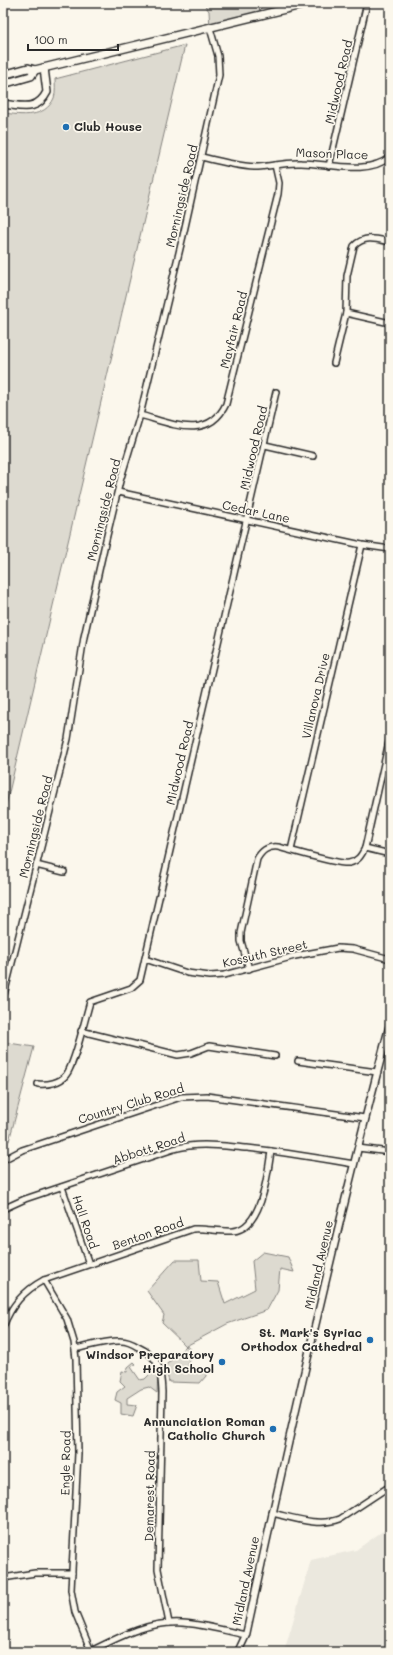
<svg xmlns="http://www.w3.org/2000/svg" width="393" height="1655" font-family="Mali,sans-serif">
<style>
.built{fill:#ebe8de}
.green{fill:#dddad0;stroke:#84827e}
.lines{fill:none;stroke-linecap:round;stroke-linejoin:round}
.minor-casing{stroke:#2b2b2b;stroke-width:8}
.tertiary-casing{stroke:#2b2b2b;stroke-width:9}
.secondary-casing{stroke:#2b2b2b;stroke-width:10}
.minor{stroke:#fbf7ec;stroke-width:5}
.tertiary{stroke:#fbf7ec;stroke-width:6}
.secondary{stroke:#fbf7ec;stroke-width:7}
.poi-dot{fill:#1f6fb2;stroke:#fbf7ec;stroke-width:1.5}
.labels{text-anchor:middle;stroke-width:3.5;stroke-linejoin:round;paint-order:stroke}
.street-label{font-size:12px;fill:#2b2b2b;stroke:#fbf7ec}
.poi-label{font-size:12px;font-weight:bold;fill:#2b2b2b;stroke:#fbf7ec;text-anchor:end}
</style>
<rect width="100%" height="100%" fill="#fbf7ec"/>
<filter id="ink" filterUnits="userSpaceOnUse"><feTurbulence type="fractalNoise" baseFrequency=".025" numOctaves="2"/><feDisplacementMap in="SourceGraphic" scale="8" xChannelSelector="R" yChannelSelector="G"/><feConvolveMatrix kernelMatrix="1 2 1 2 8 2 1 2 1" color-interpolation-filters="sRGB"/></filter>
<g filter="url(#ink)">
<path class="built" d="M390,1526V1652H284L311,1560L356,1550Z"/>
<g class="green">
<path d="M203,3H262L259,16L210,28L209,11Z"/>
<path d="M185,45L3,818V113C21,115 45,119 54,98C56,93 55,84 55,79Z"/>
<path d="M3,1042L34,1047L9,1141L3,1145Z"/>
<path d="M263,1252L288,1257L294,1272L280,1269L278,1290L267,1310L227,1324L186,1346L191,1350L188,1367L207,1371L206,1376L200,1383L169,1382L165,1366L186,1346L162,1323L164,1315L147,1291L175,1260H199L201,1281L218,1282L225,1304L255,1289L252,1261Z"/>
<path d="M134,1362L136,1364L131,1367L140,1380L145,1379L153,1371L158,1372L157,1393L149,1387L141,1389L127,1398V1404L137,1405L133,1416L121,1414V1403L115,1400L117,1392L125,1386L120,1381L122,1371L127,1372L128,1367Z"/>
</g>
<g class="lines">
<g class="minor-casing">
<g id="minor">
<path d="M201,157C220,161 239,167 258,167C273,166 286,162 301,163C328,163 367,176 390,157"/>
<path d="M329,166L367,3"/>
<path d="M346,313L390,323"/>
<path d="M334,363L346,313L347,276L354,246C365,235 376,239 390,242"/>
<path d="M140,415C170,423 208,442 226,404L278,194L279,183L275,165"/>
<path d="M265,445L313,456"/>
<path d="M118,492L362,545L390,549"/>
<path d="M365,848L390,737"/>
<path d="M291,850L362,545"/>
<path d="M36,865L64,872"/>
<path d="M145,959L187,973L210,976L224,975L295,956L338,948L353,949L390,959"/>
<path d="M249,969L241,941V933L257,859C262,850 268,846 278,847C291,850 339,865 349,863C358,861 361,856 365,848L390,854"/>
<path d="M3,999L68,739L84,637L104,548L120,481L140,415L183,236L219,75L218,56L210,28"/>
<path d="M81,1031L178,1055L191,1053L209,1046L275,1056"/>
<path d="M298,1061L377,1072"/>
<path d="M38,1084C47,1085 60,1083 66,1075C75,1064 85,1018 90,1002L131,988L140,980L276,392"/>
<path d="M358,1148L390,1152"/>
<path d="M3,1160L22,1150L181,1097L207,1096L365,1118"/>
<path d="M62,1187L89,1264"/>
<path d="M3,1209L25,1199L174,1149C199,1142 222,1146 247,1148C283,1152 318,1158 354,1164"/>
<path d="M44,1280L67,1319L74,1342L76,1359L78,1453L71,1590L75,1612L91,1651"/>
<path d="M3,1327C11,1306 23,1291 44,1280L193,1229C206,1228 220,1232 233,1231C262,1229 268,1172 271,1151"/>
<path d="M75,1349C90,1346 106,1340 121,1341C127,1341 133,1344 138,1347C160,1357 161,1370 162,1392L158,1569L169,1623"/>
<path d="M272,1513C294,1518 319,1527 340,1519L390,1486"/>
<path d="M3,1578L35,1573H72"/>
<path d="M89,1652C119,1637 148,1621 182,1623C204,1624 225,1631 246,1635"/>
</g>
</g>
<g class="tertiary-casing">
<path id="tertiary" d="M238,1652L246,1635C290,1431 336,1226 390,1024"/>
</g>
<g class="secondary-casing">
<g id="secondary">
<path d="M3,75L28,68L35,70L310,3"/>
<path d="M3,84L31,76L35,70"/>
<path d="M3,104C22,106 37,112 47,92L44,68"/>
</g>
</g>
<use href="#minor" class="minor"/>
<use href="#tertiary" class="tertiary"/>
<use href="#secondary" class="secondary"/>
</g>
</g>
<g class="poi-dot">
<circle cx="66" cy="127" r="4"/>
<circle cx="370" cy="1340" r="4"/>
<circle cx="222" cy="1362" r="4"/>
<circle cx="273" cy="1429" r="4"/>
</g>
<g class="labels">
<g class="street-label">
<text transform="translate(339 82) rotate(-77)" y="4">Midwood Road</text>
<text transform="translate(332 154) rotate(2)" y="4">Mason Place</text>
<text transform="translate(182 196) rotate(-77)" y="4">Morningside Road</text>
<text transform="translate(234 330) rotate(-76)" y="4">Mayfair Road</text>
<text transform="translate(254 448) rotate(-77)" y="4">Midwood Road</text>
<text transform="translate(104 510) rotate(-76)" y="4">Morningside Road</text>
<text transform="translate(256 512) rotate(12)" y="4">Cedar Lane</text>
<text transform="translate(316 696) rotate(-77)" y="4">Villanova Drive</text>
<text transform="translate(180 763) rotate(-77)" y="4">Midwood Road</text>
<text transform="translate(36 827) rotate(-76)" y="4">Morningside Road</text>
<text transform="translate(265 954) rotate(-13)" y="4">Kossuth Street</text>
<text transform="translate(131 1104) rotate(-17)" y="4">Country Club Road</text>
<text transform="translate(149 1149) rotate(-18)" y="4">Abbott Road</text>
<text transform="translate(85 1222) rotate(71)" y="4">Hall Road</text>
<text transform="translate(148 1234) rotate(-19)" y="4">Benton Road</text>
<text transform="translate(319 1265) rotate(-77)" y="4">Midland Avenue</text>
<text transform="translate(66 1463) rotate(-89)" y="4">Engle Road</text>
<text transform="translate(150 1496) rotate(-89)" y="4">Demarest Road</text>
<text transform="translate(246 1581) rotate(-78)" y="4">Midland Avenue</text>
</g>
<g class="poi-label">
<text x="74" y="131" text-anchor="start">Club House</text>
<text x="362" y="1337">St. Mark's Syriac<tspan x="362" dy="14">Orthodox Cathedral</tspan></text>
<text x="214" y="1359">Windsor Preparatory<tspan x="214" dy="14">High School</tspan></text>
<text x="265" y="1426">Annunciation Roman<tspan x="265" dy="14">Catholic Church</tspan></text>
</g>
</g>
<rect width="393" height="1655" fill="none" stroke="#fbf7ec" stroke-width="16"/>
<rect x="8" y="8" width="377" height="1639" fill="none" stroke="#2b2b2b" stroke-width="1.5" filter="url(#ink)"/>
<path d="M28 44v6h90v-6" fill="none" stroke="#2b2b2b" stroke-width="2"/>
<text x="34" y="44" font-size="12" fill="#2b2b2b" stroke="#fbf7ec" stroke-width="3" paint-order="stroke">100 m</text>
</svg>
